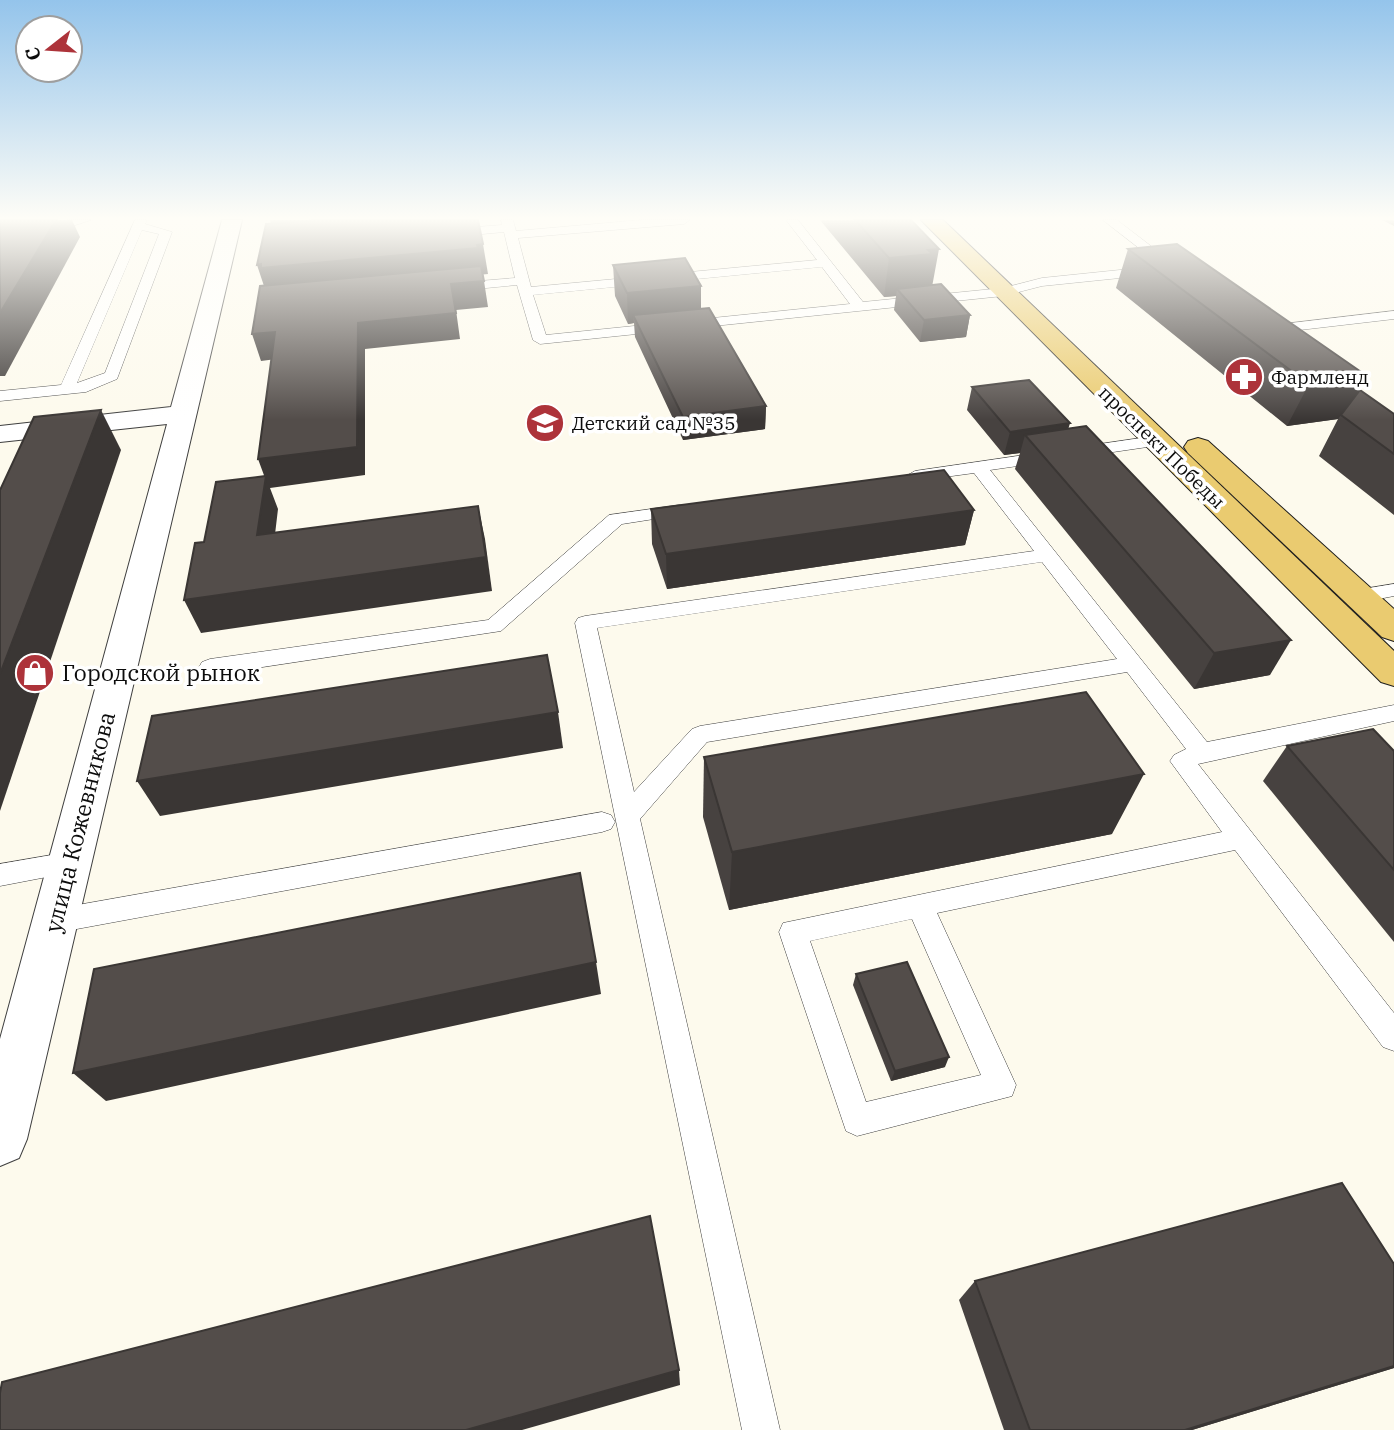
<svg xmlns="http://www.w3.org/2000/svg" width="1394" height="1430" font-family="'IBM Plex Serif',serif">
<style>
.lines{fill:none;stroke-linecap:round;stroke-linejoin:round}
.service-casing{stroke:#3f3f3f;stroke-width:1}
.minor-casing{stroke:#3f3f3f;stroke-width:2}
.primary-casing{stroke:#1d1d1d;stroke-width:2}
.service{fill:#fff;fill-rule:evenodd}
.minor{fill:#fff;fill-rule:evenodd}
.primary{fill:#eacb70;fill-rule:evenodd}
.wall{fill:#474240}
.shaded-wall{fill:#3a3634}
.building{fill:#534d4a;stroke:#3a3634;stroke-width:2}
.labels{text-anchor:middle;stroke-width:7;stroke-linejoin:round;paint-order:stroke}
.far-poi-label{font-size:19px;fill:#0c0c0c;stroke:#fff;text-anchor:start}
.far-street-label{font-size:19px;fill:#0c0c0c;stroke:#fff}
.poi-label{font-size:23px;fill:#0c0c0c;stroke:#fff;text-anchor:start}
.street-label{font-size:23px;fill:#0c0c0c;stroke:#fff}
</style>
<rect width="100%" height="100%" fill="#fdfaed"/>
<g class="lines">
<g class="service-casing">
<g id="service">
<path d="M68,220H91L63,229L0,234V226Z"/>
<path d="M135,220H147L145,224L172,232L117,379L86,392L0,401V391L61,385ZM142,230L159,234L105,373L77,383Z"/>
<path d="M501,220H513L516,231L641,220H690L684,224L518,238L531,287L817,260L786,220H798L863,302L1003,288L1042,278L1149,267L1155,271L1149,275L1042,286L1003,296L540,344L533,340L517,285L455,291L448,287L455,283L515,278L504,232L450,237L444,233L450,229L502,225ZM822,267L850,304L546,335L533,295Z"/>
<path d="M1103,220H1117L1177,266L1176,269H1166Z"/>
<path d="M1394,311V319L1265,334L1258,330L1265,326Z"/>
<path d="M1155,436L1163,441L1161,445L990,470L1207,742L1394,705V721L1198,764L1394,1013V1051L1383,1047L1235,850L937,913L1016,1085L1012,1096L857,1136L846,1131L779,932L783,923L1222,832L1170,761L1174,755L1186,749L1127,672L707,742L640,819L780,1430H742L575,623L578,618L585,616L1034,551L974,473L915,481L906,476L915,471ZM1042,562L1117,659L700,726L692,729L634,792L597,628ZM912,919L981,1075L866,1102L810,941Z"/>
<path d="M680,505L686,506L689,510L686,514L622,524L501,631L210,675L202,672L199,667L202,662L210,659L488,620L609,515Z"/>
<path d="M1394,584V596L1358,603L1351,601L1348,596L1351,591Z"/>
<path d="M602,812L611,815L615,822L611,829L602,832L55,933L45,929L41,921L45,913L55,909Z"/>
<path d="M69,852L78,855L82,863L78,871L0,886V864Z"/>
</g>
</g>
<g class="minor-casing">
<path id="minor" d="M222,220H242L27,1139L19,1158L0,1166V1039L167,424L0,442V426L171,407Z"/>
</g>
<g class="primary-casing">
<g id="primary">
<path d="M921,220H943L1394,651V686L1381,682Z"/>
<path d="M1198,438L1208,441L1394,609V641L1382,637L1188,453L1184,447L1188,441Z"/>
</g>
</g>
<use href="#service" class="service"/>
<use href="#minor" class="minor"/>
<use href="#primary" class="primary"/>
</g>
<g class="wall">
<path d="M820,220H911L932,285L970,315L966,337L920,342L894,310L896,296L884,297Z"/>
<path d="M1382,220H1394V226Z"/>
<path d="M1128,249L1367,376L1356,396L1394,414V515L1319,456L1338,419L1287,426L1116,288Z"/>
<path d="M613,265L701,286V308L766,406L765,429L683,440L635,337L634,323L628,324L615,296Z"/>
<path d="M972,387L1068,429L1270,675L1194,689L1015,469L1020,453L1004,455L967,410Z"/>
<path d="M651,509L974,510L965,545L667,589L652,544Z"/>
<path d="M1287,746L1394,751V942L1263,781Z"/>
<path d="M704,757L1112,834L729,910L703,817Z"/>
<path d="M856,974L945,1067L891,1081L853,985Z"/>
<path d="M1394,1264V1368L1192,1430H1004L959,1300L975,1281Z"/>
</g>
<g class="shaded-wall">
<path d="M56,220H72L80,237L5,376H0V313Z"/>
<path d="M270,220H477L277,242Z"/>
<path d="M483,244L488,274L267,295L257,265Z"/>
<path d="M939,249L932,287L897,289L896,296L884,297L889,258L928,250Z"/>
<path d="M484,281L488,307L456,310L460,339L365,349V475L270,488L278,509L271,568L257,535L265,478L258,459L358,323L451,284Z"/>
<path d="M701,286V317L633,315L634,323L628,324L627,293Z"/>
<path d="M970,315L966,337L920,342L924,320Z"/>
<path d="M275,332L284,358L261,361L252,334Z"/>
<path d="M1367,376L1344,418L1341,415L1338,419L1287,426L1309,384Z"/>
<path d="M766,406L765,429L683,440V417Z"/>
<path d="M101,410L121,450L0,811V674Z"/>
<path d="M1070,423L1063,447L1025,435L1020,453L1004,455L1010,432Z"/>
<path d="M478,506L485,539L492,591L201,633L184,600Z"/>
<path d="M974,510L965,545L667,589L666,554Z"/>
<path d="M1291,640L1270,675L1194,689L1214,653Z"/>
<path d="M558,712L563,748L160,816L137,781Z"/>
<path d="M1144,774L1112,834L729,910L732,852Z"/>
<path d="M596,962L601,994L106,1101L73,1073Z"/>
<path d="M949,1057L945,1067L891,1081L895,1071Z"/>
<path d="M1394,1366V1368L1192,1430H1185Z"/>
<path d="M679,1370L680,1385L522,1430H466Z"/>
</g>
<g class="building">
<path d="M0,220H56L0,313Z"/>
<path d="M318,220H478L483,244L477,245L478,248L261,268V264L257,265L266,224Z"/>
<path d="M855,220H911L939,249L928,250L933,254L889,258Z"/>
<path d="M1177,244L1367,376L1309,384L1128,249Z"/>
<path d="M685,258L701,286L627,293L613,265Z"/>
<path d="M481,266L484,281L451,284L456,313L358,323L357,447L258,459L275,332L252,334L260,286Z"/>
<path d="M941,284L970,315L924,320L897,289Z"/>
<path d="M709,308L766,406L683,417L633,315Z"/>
<path d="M1029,380L1070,423L1010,432L972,387Z"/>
<path d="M1360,390L1394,414V454L1341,415Z"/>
<path d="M101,410L0,674V490L34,417Z"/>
<path d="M1086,426L1291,640L1214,653L1025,435Z"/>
<path d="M944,470L974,510L666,554L651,509Z"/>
<path d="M266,476L257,535L478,506L486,557L184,600L195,543L204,542L216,482Z"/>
<path d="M547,655L558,712L137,781L152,716Z"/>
<path d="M1086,692L1144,774L732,852L704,757Z"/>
<path d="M1373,729L1394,751V870L1287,746Z"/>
<path d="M580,873L596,962L73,1073L94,969Z"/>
<path d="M907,962L949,1057L895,1071L856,974Z"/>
<path d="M1342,1183L1394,1264V1366L1185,1430H1030L975,1281Z"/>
<path d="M650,1216L679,1370L466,1430H0V1393L2,1382Z"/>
</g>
<linearGradient id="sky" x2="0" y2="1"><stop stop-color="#94c4eb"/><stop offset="0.52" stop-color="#fefdf7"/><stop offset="1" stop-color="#fefdf7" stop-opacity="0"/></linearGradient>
<rect width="1394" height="420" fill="url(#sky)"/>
<defs>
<g id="pharmacy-disc" transform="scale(2.0125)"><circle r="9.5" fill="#ad333a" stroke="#fff"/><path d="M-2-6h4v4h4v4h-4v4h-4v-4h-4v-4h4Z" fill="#fff"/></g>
<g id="school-disc" transform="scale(2.0125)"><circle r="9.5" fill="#ad333a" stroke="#fff"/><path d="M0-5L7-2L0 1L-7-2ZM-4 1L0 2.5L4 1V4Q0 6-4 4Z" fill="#fff"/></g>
<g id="shop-disc" transform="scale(2.0125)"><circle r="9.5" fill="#ad333a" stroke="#fff"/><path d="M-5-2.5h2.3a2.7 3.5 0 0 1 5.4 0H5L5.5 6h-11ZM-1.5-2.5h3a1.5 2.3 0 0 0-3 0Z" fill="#fff"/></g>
</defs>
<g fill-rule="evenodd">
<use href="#pharmacy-disc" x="1244" y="377"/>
<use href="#school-disc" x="545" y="423"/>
<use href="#shop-disc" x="35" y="673"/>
</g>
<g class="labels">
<g class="far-poi-label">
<text x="1271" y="384">Фармленд</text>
<text x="572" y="430">Детский сад №35</text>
</g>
<g class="far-street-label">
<text transform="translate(1162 447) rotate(44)" y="7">проспект Победы</text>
</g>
<g class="poi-label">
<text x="62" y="681">Городской рынок</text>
</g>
<g class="street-label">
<text transform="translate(80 822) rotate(-76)" y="8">улица Кожевникова</text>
</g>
</g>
<g transform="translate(49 49) rotate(253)"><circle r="33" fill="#ffffff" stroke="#9e9e9e" stroke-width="2"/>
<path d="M0-5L12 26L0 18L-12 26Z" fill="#ad333a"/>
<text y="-10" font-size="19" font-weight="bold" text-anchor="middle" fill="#0c0c0c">С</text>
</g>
</svg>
